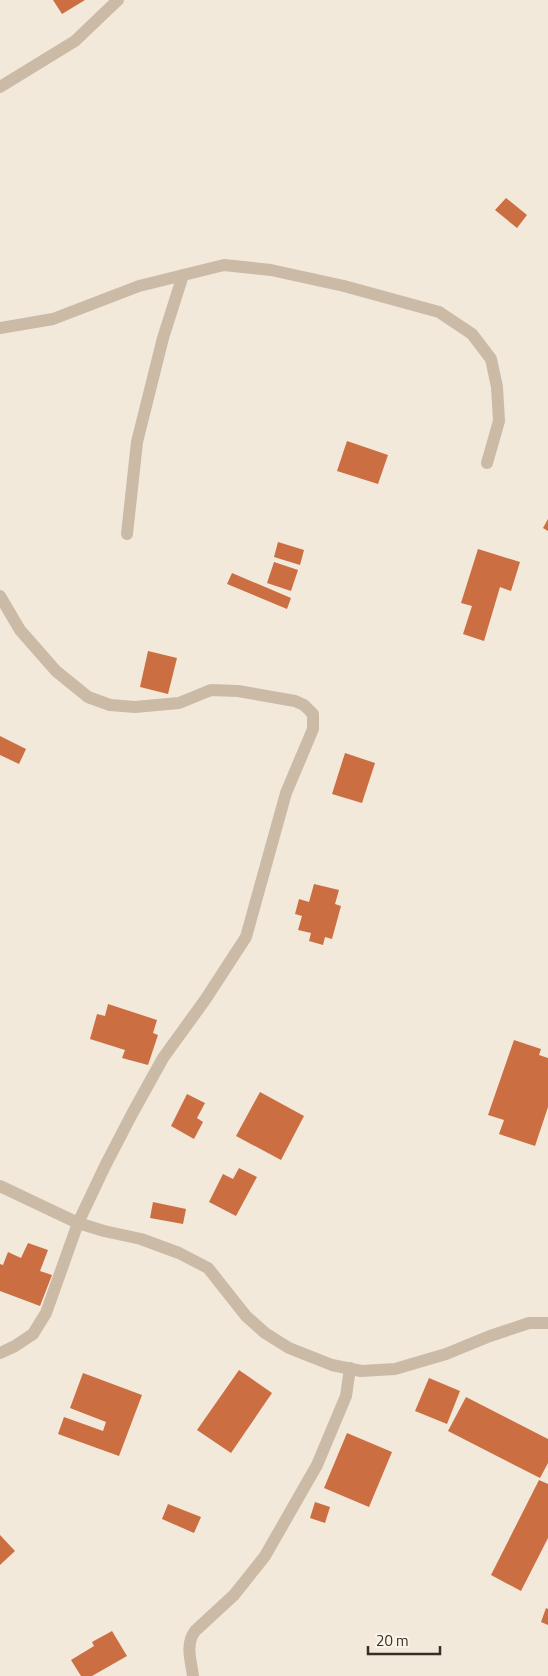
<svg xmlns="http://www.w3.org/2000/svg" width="548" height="1676" font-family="'Titillium Web',sans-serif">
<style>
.building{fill:#cb6e41}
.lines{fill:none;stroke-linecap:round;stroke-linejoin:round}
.street{stroke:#cbbaa6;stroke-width:12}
</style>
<rect width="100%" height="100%" fill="#f3e9db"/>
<g class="building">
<path d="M53,0H85L62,14Z"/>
<path d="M506,198L527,215L517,228L495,210Z"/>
<path d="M347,441L388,455L378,484L337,471Z"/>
<path d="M548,519V531L543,528Z"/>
<path d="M278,542L304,550L300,565L274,557Z"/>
<path d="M478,549L520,562L511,591L500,587L484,641L463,634L472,606L461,603Z"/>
<path d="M274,562L298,570L291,591L267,583Z"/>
<path d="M232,573L291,598L287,609L227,584Z"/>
<path d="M148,651L177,658L168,694L140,687Z"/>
<path d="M0,736L26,749L19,764L0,755Z"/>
<path d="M345,753L375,763L362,803L332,794Z"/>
<path d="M314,884L339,890L335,904L341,906L332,939L325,937L323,945L309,941L311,933L298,930L302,916L295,914L299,899L309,902Z"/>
<path d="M108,1004L157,1020L153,1033L158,1035L148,1065L122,1058L125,1050L90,1039L97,1014L105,1016Z"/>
<path d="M514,1040L541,1049L539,1055L548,1058V1107L535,1146L499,1134L504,1120L488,1115Z"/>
<path d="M260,1092L304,1116L281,1160L236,1136Z"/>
<path d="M187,1094L205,1103L197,1118L203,1122L194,1139L171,1126Z"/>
<path d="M239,1168L257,1177L236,1216L209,1202L223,1174L233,1179Z"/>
<path d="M153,1202L186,1209L183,1224L150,1218Z"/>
<path d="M28,1243L48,1250L40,1271L52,1275L40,1306L0,1291V1264L3,1265L8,1252L21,1258Z"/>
<path d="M239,1370L272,1393L231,1453L197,1430Z"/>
<path d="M83,1373L142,1395L119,1456L58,1434L64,1417L103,1431L106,1422L70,1408Z"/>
<path d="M429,1378L460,1391L447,1424L415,1411Z"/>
<path d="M466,1397L548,1439V1463L540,1478L448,1431Z"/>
<path d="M347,1433L392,1452L369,1507L324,1488Z"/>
<path d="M539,1480L548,1484V1538L521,1591L491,1575Z"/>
<path d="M315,1502L330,1507L325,1523L310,1518Z"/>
<path d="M168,1504L201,1517L194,1533L162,1519Z"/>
<path d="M0,1535L15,1551L0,1565Z"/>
<path d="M546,1608L548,1609V1625L541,1622Z"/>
<path d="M112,1631L127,1656L92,1676H81L71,1660L94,1646L92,1642Z"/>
</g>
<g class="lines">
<g class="street">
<path d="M0,87L75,41L118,0"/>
<path d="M0,328L53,319L139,286L224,265L271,270L344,286L439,312L472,334L491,359L497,387L499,421L487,463"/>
<path d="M127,534L137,442L163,338L183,275"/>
<path d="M0,596L20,630L56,671L88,697L110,705L135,707L179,703L211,690L238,691L295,701L304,705L313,714V729L286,793L246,937L205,1000L163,1058L132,1114L105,1166L78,1223L46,1313L33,1334L15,1346L0,1353"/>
<path d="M0,1186L78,1223L104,1231L141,1239L179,1253L208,1268L246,1316L265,1333L289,1348L332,1365L361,1371L395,1369L446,1354L490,1336L529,1323H548"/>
<path d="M193,1676C191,1660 185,1645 195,1631L234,1595L265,1556L317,1465L346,1396L350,1368"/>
</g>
</g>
<path d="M368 1646v8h72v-8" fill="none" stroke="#372e27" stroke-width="2.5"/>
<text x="376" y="1646" font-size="15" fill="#372e27" stroke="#faf3e7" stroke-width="4" paint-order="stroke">20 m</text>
</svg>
